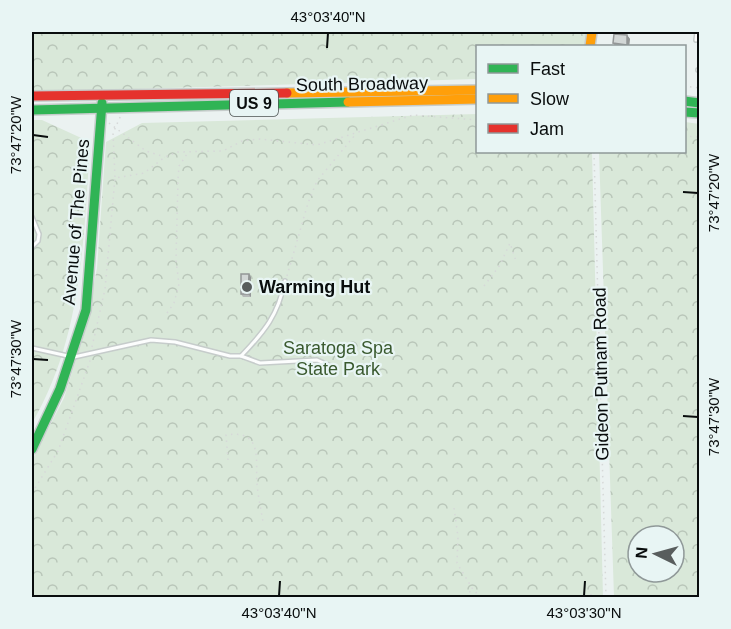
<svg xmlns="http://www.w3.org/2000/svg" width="731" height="629" font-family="Arial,sans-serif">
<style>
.forest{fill:url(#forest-crowns);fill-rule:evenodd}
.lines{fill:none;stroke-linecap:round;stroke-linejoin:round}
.lane-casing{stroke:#c6cccb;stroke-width:6}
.fast-casing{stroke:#c6cccb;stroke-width:12}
.slow-casing{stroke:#c6cccb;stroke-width:12}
.jam-casing{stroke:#c6cccb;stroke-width:12}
.path{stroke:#d6d8d8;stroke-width:1.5;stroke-dasharray:1.5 4.5;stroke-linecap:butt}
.lane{stroke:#fcfdfd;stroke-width:3}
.fast{stroke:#30b455;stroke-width:9}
.slow{stroke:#ff9f0a;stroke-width:9}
.jam{stroke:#e5322d;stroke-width:9}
.wall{fill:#b5b9b8}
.shaded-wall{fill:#939696}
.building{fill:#d2d7d6;stroke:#939696;stroke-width:1.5}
.ticks{fill:none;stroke:#090d0d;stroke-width:2}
.poi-dot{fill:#585d5d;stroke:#e8f5f4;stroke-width:2}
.labels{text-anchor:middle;stroke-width:4.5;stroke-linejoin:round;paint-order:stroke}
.shield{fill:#e8f5f4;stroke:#4c5352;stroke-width:1.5}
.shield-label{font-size:16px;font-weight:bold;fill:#090d0d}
.street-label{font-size:18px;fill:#090d0d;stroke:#e8f5f4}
.poi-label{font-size:18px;font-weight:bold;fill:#090d0d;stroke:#e8f5f4;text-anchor:start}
.park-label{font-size:18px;fill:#39592e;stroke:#e8f5f4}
.neatline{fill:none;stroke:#090d0d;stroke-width:2}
.ticks-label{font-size:15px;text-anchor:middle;fill:#090d0d}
</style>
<defs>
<pattern id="forest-crowns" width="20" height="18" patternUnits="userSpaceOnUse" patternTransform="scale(1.5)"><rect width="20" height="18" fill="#d9e8d9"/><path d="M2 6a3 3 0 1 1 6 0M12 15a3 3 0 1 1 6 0" fill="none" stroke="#b9c6b9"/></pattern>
</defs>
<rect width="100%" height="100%" fill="#ebf2f1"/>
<g class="forest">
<path d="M32,32H590L588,46H478L477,79L32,92Z"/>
<path d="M477,114L478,152H592L603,597L32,598V460L64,398L85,331L97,268L106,142L142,123Z"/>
<path d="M32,120H42L90,142C84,239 82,338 32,423Z"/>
<path d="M685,122L700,124L699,597H614L599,152H684ZM638,536H674V572H638Z"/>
</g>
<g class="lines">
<g class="lane-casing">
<g id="lane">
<path d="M696,40L697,32"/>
<path d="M698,70H700"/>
<path d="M32,217L39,234L38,241L32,247"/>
<path d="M32,348L68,356"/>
<path d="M241,356L260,363L317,360L335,368"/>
<path d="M74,357L151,340L175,342L230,356H241C265,331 278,315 285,281"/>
</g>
</g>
<g class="fast-casing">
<g id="fast">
<path d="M684,101L700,103"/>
<path d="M32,110L348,102"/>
<path d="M684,112L700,113"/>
<path d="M32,449L60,389L86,310L102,103"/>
</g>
</g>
<g class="slow-casing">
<g id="slow">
<path d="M590,46L592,32"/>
<path d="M287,93L478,90"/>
<path d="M348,102L478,99"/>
</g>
</g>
<g class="jam-casing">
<path id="jam" d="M32,96L287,93"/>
</g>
<g class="path">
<path d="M684,86L700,88"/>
<path d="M109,123L146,151L165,157"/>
<path d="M684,136L700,137"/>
<path d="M594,152L606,598"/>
<path d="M115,177L113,133L121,115"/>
<path d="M287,276L308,203L317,181L355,135"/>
<path d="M484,286L500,265L510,243L516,261"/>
<path d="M167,313L174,303L179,284L176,261L178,179L179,166L187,154"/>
<path d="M92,347L105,289L115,178L144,173L165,157L178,152L223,151L242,141L259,139L317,145L413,115L478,120"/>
<path d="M228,460L226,435C264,429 255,461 257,484C258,496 261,509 263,522"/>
<path d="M32,493L58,451L91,358"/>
<path d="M454,508L458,537L457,563L472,588L481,598"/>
<path d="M591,594V598"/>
<path d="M467,598L471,589"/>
</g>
<use href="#lane" class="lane"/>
<use href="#fast" class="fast"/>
<use href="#slow" class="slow"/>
<use href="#jam" class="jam"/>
</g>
<g class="wall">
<path d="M627,35L630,39L629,46H615L613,43Z"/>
<path d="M249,274L251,277V297H243L241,294Z"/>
</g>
<g class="shaded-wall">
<path d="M627,35L630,39L629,46H628L627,45Z"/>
<path d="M249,274L251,277V297L248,294Z"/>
</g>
<g class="building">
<path d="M614,34L627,35V45L613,43Z"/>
<path d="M241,274H249L248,294H241Z"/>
</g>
<path class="ticks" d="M327,48L328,33M33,135L48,137M683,192L698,193M33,359L48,360M683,416L698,417M279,596L280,581M584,596L585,581"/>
<circle class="poi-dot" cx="247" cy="287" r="6"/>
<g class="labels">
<rect class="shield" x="230" y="90" width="48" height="26" rx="4.5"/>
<g class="shield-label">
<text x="254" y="109">US 9</text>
</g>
<g class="street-label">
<text transform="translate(362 84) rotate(-1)" y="6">South Broadway</text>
<text transform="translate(76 222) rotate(-85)" y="6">Avenue of The Pines</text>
<text transform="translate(601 374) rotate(-91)" y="6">Gideon Putnam Road</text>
</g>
<g class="poi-label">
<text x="259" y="293">Warming Hut</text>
</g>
<g class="park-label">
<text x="338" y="354">Saratoga Spa<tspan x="338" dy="21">State Park</tspan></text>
</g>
</g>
<rect width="731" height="629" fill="none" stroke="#e8f5f4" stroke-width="66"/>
<rect x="476" y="45" width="210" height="108" fill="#e8f5f4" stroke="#8f9898" stroke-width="1.5"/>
<rect x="488" y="64" width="30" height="9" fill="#30b455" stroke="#8f9898" stroke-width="1.5"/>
<text x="530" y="75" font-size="18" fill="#090d0d">Fast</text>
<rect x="488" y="94" width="30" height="9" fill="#ff9f0a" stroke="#8f9898" stroke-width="1.5"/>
<text x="530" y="105" font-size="18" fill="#090d0d">Slow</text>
<rect x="488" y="124" width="30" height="9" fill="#e5322d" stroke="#8f9898" stroke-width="1.5"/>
<text x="530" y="135" font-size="18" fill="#090d0d">Jam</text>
<g transform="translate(656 554) rotate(275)"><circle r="28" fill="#e8f5f4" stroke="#8f9898" stroke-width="1.5"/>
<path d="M0-4.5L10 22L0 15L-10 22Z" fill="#585d5d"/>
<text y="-9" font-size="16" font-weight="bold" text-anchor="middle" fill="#090d0d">N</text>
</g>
<rect x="33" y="33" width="665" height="563" class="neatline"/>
<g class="ticks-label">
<text x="328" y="22">43°03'40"N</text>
<text transform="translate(16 135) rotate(-90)" y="5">73°47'20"W</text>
<text transform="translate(714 193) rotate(-90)" y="5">73°47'20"W</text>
<text transform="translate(16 359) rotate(-90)" y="5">73°47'30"W</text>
<text transform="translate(714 417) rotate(-90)" y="5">73°47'30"W</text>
<text x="279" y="618">43°03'40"N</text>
<text x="584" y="618">43°03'30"N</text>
</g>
</svg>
